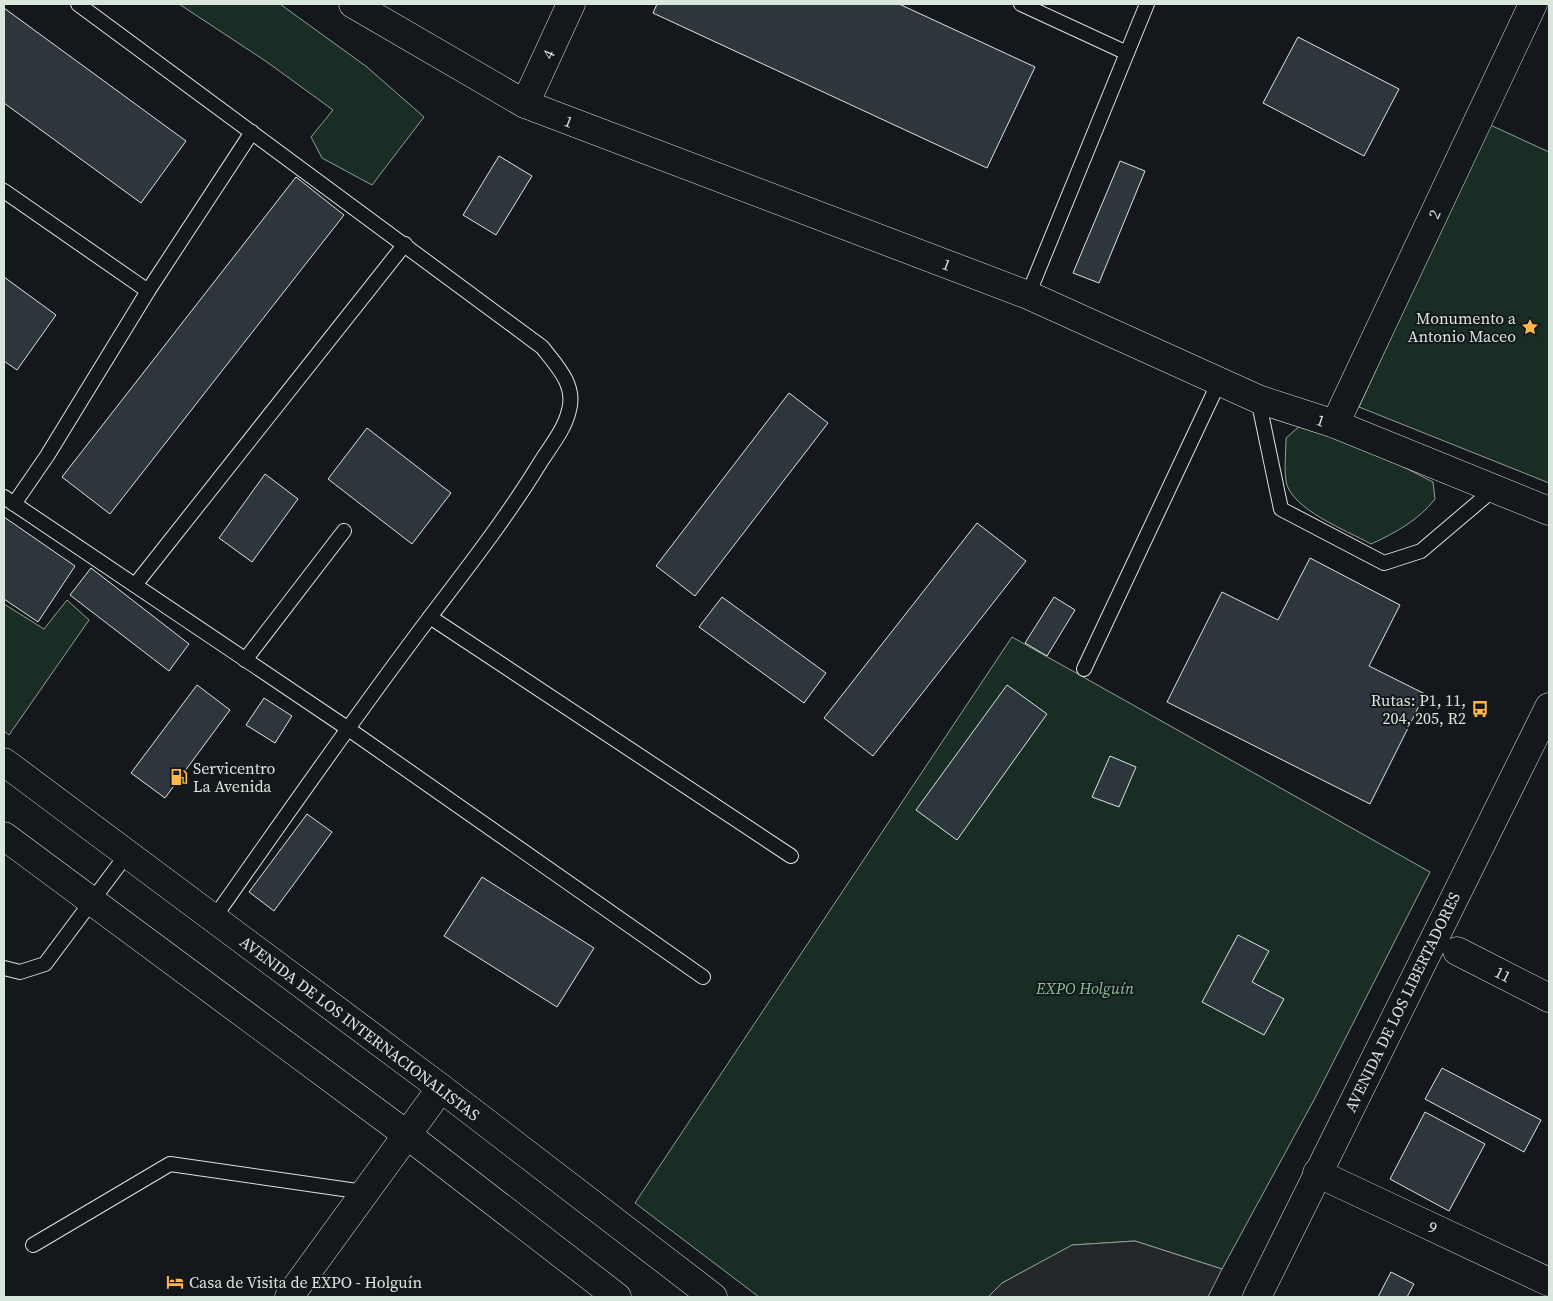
<svg xmlns="http://www.w3.org/2000/svg" width="1553" height="1301" font-family="'Source Serif 4',serif">
<style>
.green{fill:#1a2d24;stroke:#939e99}
.parking{fill:#24282b;stroke:#939e99}
.building{fill:#2c363c;stroke:#d8e6dc}
.lines{fill:none;stroke-linecap:round;stroke-linejoin:round}
.lane-casing{stroke:#d8e6dc;stroke-width:16}
.street-casing{stroke:#d8e6dc;stroke-width:29}
.primary-casing{stroke:#d8e6dc;stroke-width:29}
.highway-casing{stroke:#d8e6dc;stroke-width:29}
.lane{stroke:#14181c;stroke-width:14}
.street{stroke:#14181c;stroke-width:28}
.primary{stroke:#14181c;stroke-width:28}
.highway{stroke:#14181c;stroke-width:28}
.labels{text-anchor:middle;stroke-width:4;stroke-linejoin:round;paint-order:stroke}
.street-label{font-size:16px;fill:#d8e6dc;stroke:#14181c}
.poi-label{font-size:16px;fill:#d8e6dc;stroke:#14181c;text-anchor:end}
.park-label{font-size:16px;font-style:italic;fill:#8ac095;stroke:#14181c}
</style>
<rect width="100%" height="100%" fill="#14181c"/>
<g class="green">
<path d="M179,4H280L367,67L424,117L372,185L322,158L311,137L333,110L267,62Z"/>
<path d="M1488,124L1549,152V483L1359,407Z"/>
<path d="M1301,425L1380,455L1433,482L1435,499C1419,520 1395,533 1371,544C1348,531 1290,509 1286,481C1284,467 1286,452 1286,438Z"/>
<path d="M67,600L89,620L9,735L4,731V604L44,629Z"/>
<path d="M1012,637L1430,872L1315,1098L1222,1269L1135,1241L1073,1245L1002,1283L988,1297H759L635,1203Z"/>
</g>
<path class="parking" d="M1135,1241L1222,1269L1208,1297H988L1002,1283L1072,1245Z"/>
<g class="building">
<path d="M657,4H899L1035,67L987,168L653,13Z"/>
<path d="M4,8L186,141L141,203L4,103Z"/>
<path d="M1298,37L1399,89L1364,156L1263,103Z"/>
<path d="M499,156L532,176L496,235L463,215Z"/>
<path d="M1120,161L1145,171L1099,283L1073,273Z"/>
<path d="M296,177L344,215L110,514L62,477Z"/>
<path d="M4,277L56,315L17,370L4,361Z"/>
<path d="M789,393L828,423L695,596L656,566Z"/>
<path d="M367,428L451,493L412,544L328,479Z"/>
<path d="M265,474L298,499L252,562L219,538Z"/>
<path d="M4,517L75,566L38,622L4,599Z"/>
<path d="M977,523L1026,561L873,756L824,718Z"/>
<path d="M1310,558L1400,605L1369,666L1425,694L1370,804L1167,702L1222,592L1278,620Z"/>
<path d="M91,568L189,644L169,671L70,595Z"/>
<path d="M722,597L826,673L804,703L699,627Z"/>
<path d="M1054,597L1075,610L1047,656L1025,643Z"/>
<path d="M197,685L230,710L165,798L131,773Z"/>
<path d="M1007,685L1047,714L957,840L916,810Z"/>
<path d="M264,698L292,716L275,743L246,725Z"/>
<path d="M1110,756L1136,767L1119,807L1092,797Z"/>
<path d="M307,814L332,832L274,911L249,892Z"/>
<path d="M482,877L594,948L557,1007L444,936Z"/>
<path d="M1238,935L1269,951L1252,982L1284,999L1264,1035L1202,1002Z"/>
<path d="M1442,1068L1541,1120L1524,1152L1425,1099Z"/>
<path d="M1425,1112L1485,1144L1449,1211L1390,1179Z"/>
<path d="M1391,1272L1414,1284L1407,1297H1378Z"/>
</g>
<g class="lines">
<g class="lane-casing">
<g id="lane">
<path d="M78,4L542,347C557,366 576,385 569,410C565,429 550,447 540,463C507,517 468,567 430,617C355,716 285,817 214,918"/>
<path d="M1021,4L1127,53"/>
<path d="M4,191L148,291"/>
<path d="M1028,295L1147,4"/>
<path d="M1258,399L1281,509L1384,563L1421,551L1494,489"/>
<path d="M4,497L347,728L703,977"/>
<path d="M14,504L47,456L148,291L252,132"/>
<path d="M135,585L405,244"/>
<path d="M430,617L791,856"/>
<path d="M245,660L344,531"/>
<path d="M1084,669L1219,382"/>
<path d="M4,968L20,972L45,964L127,854"/>
<path d="M33,1245L170,1164L364,1192"/>
</g>
</g>
<g class="street-casing">
<g id="street">
<path d="M353,4L525,104L1028,295L1258,399L1335,424L1549,511"/>
<path d="M525,104L571,4"/>
<path d="M1335,424L1533,4"/>
<path d="M1457,951L1549,998"/>
<path d="M1317,1173L1549,1282"/>
<path d="M289,1297L441,1088"/>
</g>
</g>
<g class="primary-casing">
<path id="primary" d="M1257,1297L1549,707"/>
</g>
<g class="highway-casing">
<g id="highway">
<path d="M4,762L441,1088L713,1297"/>
<path d="M4,836L406,1134L617,1297"/>
</g>
</g>
<use href="#lane" class="lane"/>
<use href="#street" class="street"/>
<use href="#primary" class="primary"/>
<use href="#highway" class="highway"/>
</g>
<defs>
<g id="sight-bare" transform="scale(1.35)"><path d="M0-6L1.8-2.2L6-1.7L2.9 1.2L3.7 5.4L0 3.3L-3.7 5.4L-2.9 1.2L-6-1.7L-1.8-2.2Z" fill="#ffb74d" stroke="#14181c" stroke-width="2.5" paint-order="stroke"/></g>
<g id="bus-bare" transform="scale(1.35)"><path d="M-5-6H5V4H4V6H2V4H-2V6H-4V4H-5ZM-3.5-4V0h7V-4ZM-3.5 1.2v1.5H-2V1.2ZM2 1.2v1.5H3.5V1.2Z" fill="#ffb74d" stroke="#14181c" stroke-width="2.5" paint-order="stroke"/></g>
<g id="fuel-bare" transform="scale(1.35)"><path d="M-5.5-6h7V0h2V4h1.3V-2.5L3-4.5l.8-.8L6-3V5H2.5V1h-1V6h-7ZM-4.2-4.7v3.2H.2V-4.7Z" fill="#ffb74d" stroke="#14181c" stroke-width="2.5" paint-order="stroke"/></g>
<g id="hotel-bare" transform="scale(1.35)"><path d="M-6-4.5h1.5V1H6V5H4.5V3h-9V5H-6ZM-4 0a1.8 1.8 0 1 1 3.6 0ZM.5 0V-2.5h3Q6-2.5 6 0Z" fill="#ffb74d" stroke="#14181c" stroke-width="2.5" paint-order="stroke"/></g>
</defs>
<g fill-rule="evenodd">
<use href="#sight-bare" x="1530" y="327"/>
<use href="#bus-bare" x="1480" y="709"/>
<use href="#fuel-bare" x="179" y="777"/>
<use href="#hotel-bare" x="175" y="1282"/>
</g>
<g class="labels">
<g class="street-label">
<text transform="translate(548 54) rotate(-65)" y="6">4</text>
<text transform="translate(569 121) rotate(21)" y="6">1</text>
<text transform="translate(1434 214) rotate(-65)" y="6">2</text>
<text transform="translate(947 264) rotate(21)" y="6">1</text>
<text transform="translate(1321 420) rotate(18)" y="6">1</text>
<text transform="translate(1503 974) rotate(27)" y="6">11</text>
<text transform="translate(1402 1002) rotate(-64)" y="6">AVENIDA DE LOS LIBERTADORES</text>
<text transform="translate(360 1028) rotate(37)" y="6">AVENIDA DE LOS INTERNACIONALISTAS</text>
<text transform="translate(1433 1227) rotate(25)" y="6">9</text>
</g>
<g class="poi-label">
<text x="1516" y="324">Monumento a<tspan x="1516" dy="18">Antonio Maceo</tspan></text>
<text x="1466" y="706">Rutas: P1, 11,<tspan x="1466" dy="18">204, 205, R2</tspan></text>
<text x="193" y="774" text-anchor="start">Servicentro<tspan x="193" dy="18">La Avenida</tspan></text>
<text x="189" y="1288" text-anchor="start">Casa de Visita de EXPO - Holguín</text>
</g>
<g class="park-label">
<text x="1085" y="994">EXPO Holguín</text>
</g>
</g>
<rect width="1553" height="1301" fill="none" stroke="#d8e6dc" stroke-width="10"/>
</svg>
